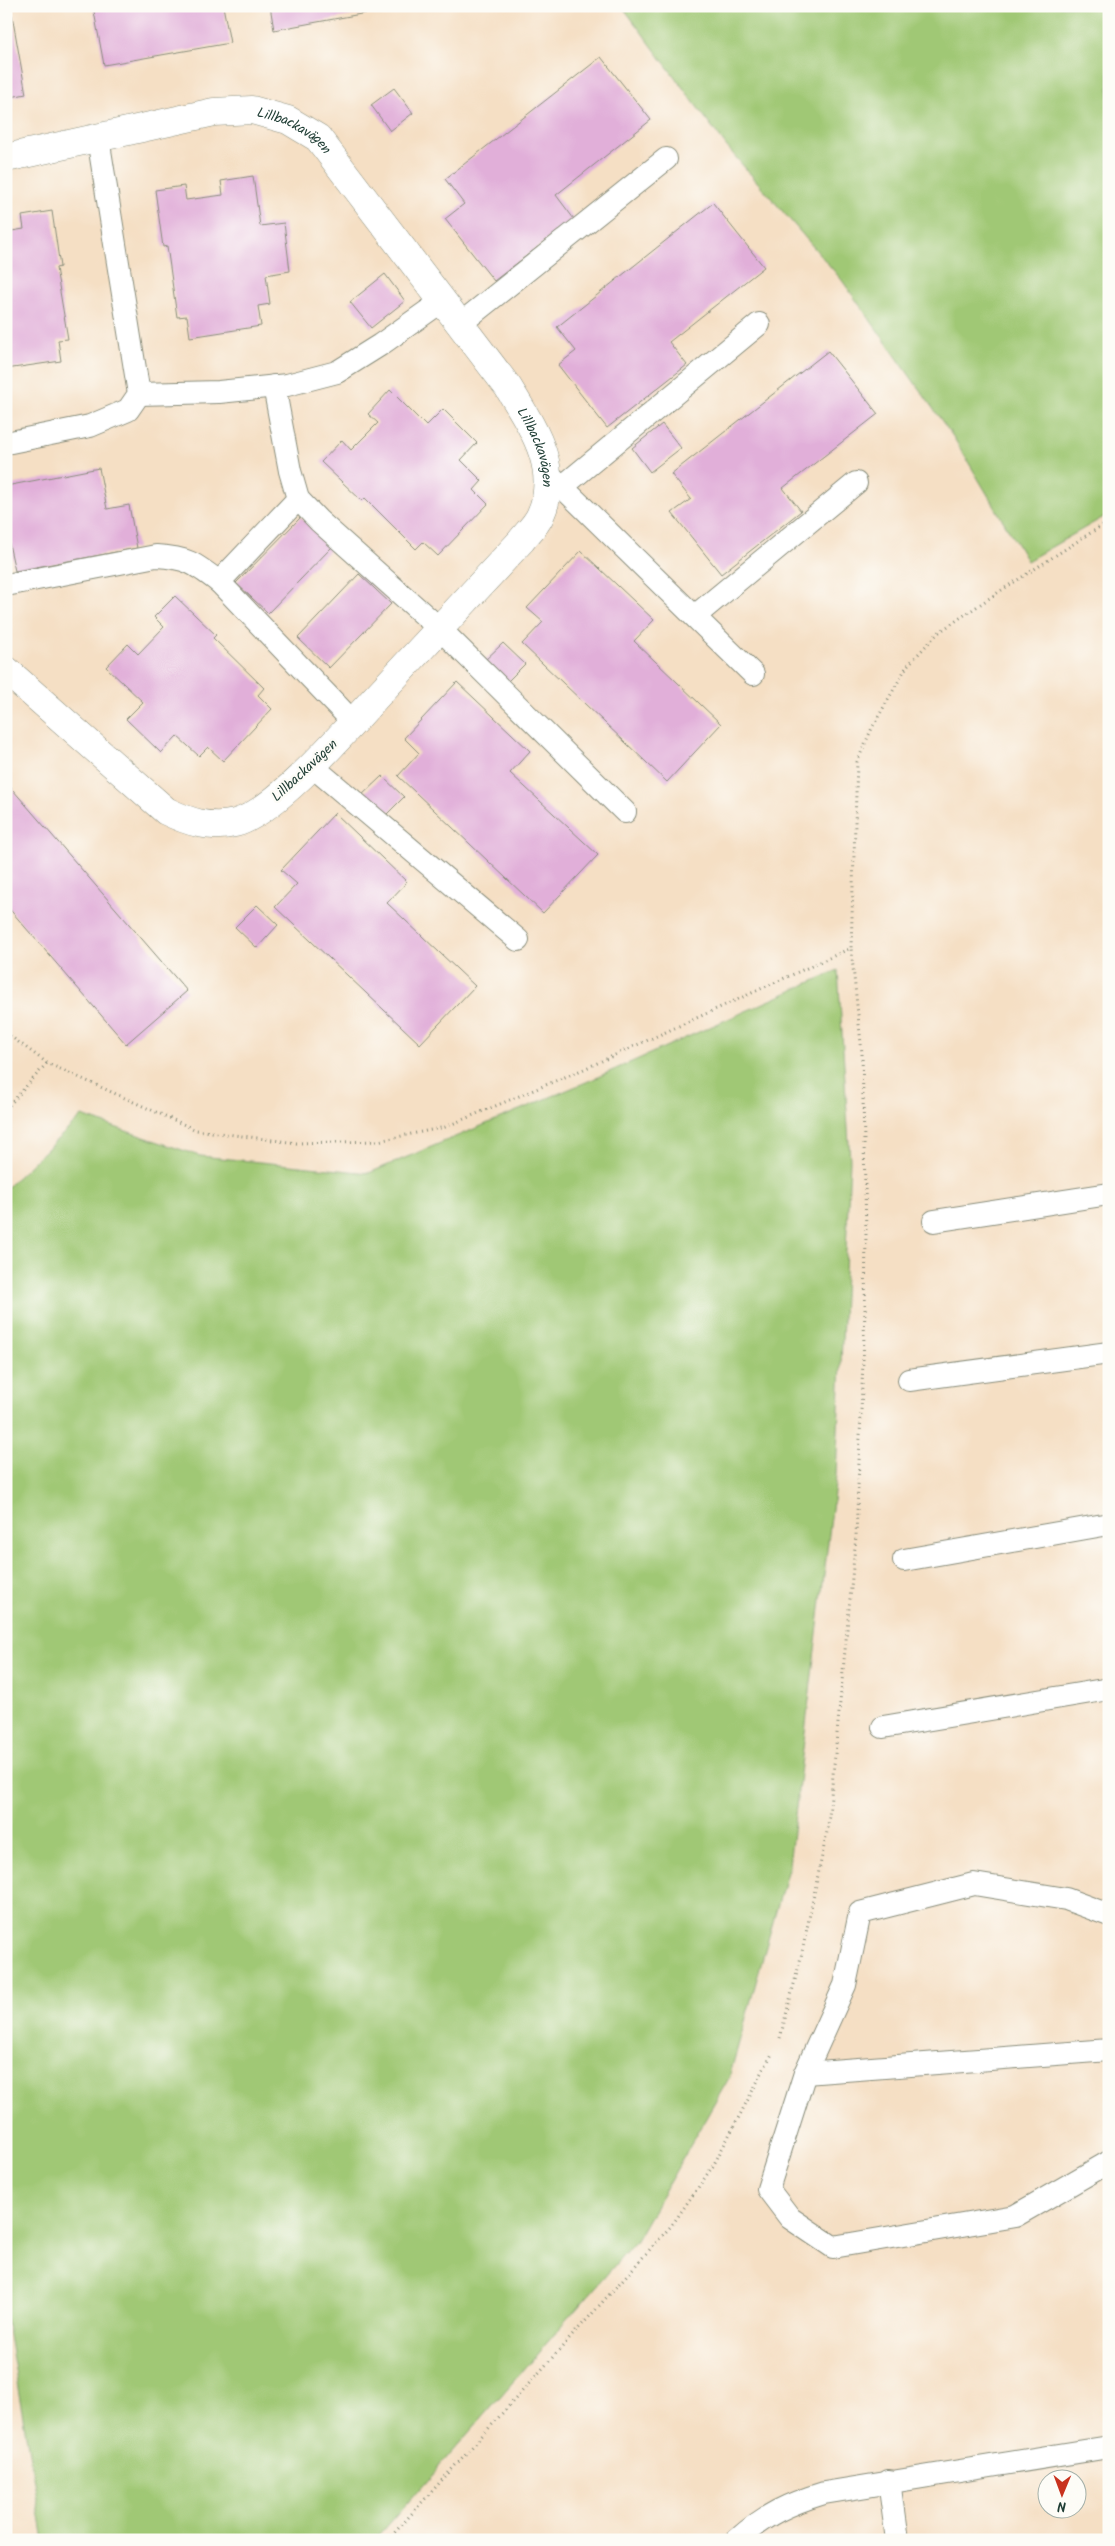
<svg xmlns="http://www.w3.org/2000/svg" width="1115" height="2546" font-family="Kalam,sans-serif">
<style>
.green{fill:#a0c874;stroke:#608254}
.building{fill:#e1afd9}
.lines{fill:none;stroke-linecap:round;stroke-linejoin:round}
.service-casing{stroke:#8a8e7c;stroke-width:24}
.minor-casing{stroke:#8a8e7c;stroke-width:29}
.path{stroke:#8a8e7c;stroke-width:3;stroke-dasharray:1 4;stroke-linecap:butt}
.service{stroke:#fff;stroke-width:22}
.minor{stroke:#fff;stroke-width:28}
.labels{text-anchor:middle;stroke-width:5;stroke-linejoin:round;paint-order:stroke}
.street-label{font-size:14px;fill:#1f3d34;stroke:#fdfcf7}
</style>
<rect width="100%" height="100%" fill="#fdfcf7"/>
<filter id="ink" filterUnits="userSpaceOnUse"><feTurbulence type="fractalNoise" baseFrequency=".02" numOctaves="2"/><feDisplacementMap in="SourceGraphic" scale="10" xChannelSelector="R" yChannelSelector="G"/><feConvolveMatrix kernelMatrix="1 2 1 2 8 2 1 2 1" color-interpolation-filters="sRGB"/></filter>
<filter id="wash" filterUnits="userSpaceOnUse"><feTurbulence type="fractalNoise" baseFrequency=".0096" numOctaves="4" result="noise"/><feDisplacementMap in="SourceGraphic" scale="20" xChannelSelector="R" yChannelSelector="G"/><feGaussianBlur stdDeviation="1.12" result="paint"/><feColorMatrix in="noise" values="0 0 0 0 0 0 0 0 0 0 0 0 0 0 0 0 0 1.4 0 .05"/><feComposite in="paint" operator="in"/></filter>
<g filter="url(#wash)">
<rect width="100%" height="100%" fill="#f5dfc4"/>
<g class="green">
<path d="M622,6H1092L1095,8L1109,6V514L1027,561L954,438L841,279L727,147Z"/>
<path d="M838,970L850,1160L836,1476L789,1865L729,2078L635,2242L375,2540H44L6,2318V1188L82,1116L200,1156L369,1173L591,1080Z"/>
</g>
<g id="blocks">
<g class="building">
<path d="M93,6H223L230,43L104,65Z"/>
<path d="M270,6H399V7L274,30Z"/>
<path d="M12,15L26,94L6,98V17Z"/>
<path d="M601,57L651,120L556,195L574,219L494,281L445,219L464,204L445,179Z"/>
<path d="M394,88L413,113L390,131L371,105Z"/>
<path d="M253,176L260,226L284,223L290,271L266,275L270,304L258,306L261,326L190,337L187,316L177,317L167,246L163,247L155,190L184,186L186,200L223,195L221,181Z"/>
<path d="M713,203L764,267L669,342L687,365L607,428L558,365L576,351L557,327Z"/>
<path d="M52,211L60,267L56,268L68,339L58,340L61,361L6,369V232L24,229L22,216Z"/>
<path d="M385,274L405,301L371,328L350,302Z"/>
<path d="M828,351L878,414L783,488L801,511L721,574L672,513L691,499L671,474Z"/>
<path d="M390,390L426,426L443,409L477,443L461,460L482,481L474,490L488,504L438,556L423,542L416,549L365,498L362,501L321,462L342,440L351,450L378,423L368,414Z"/>
<path d="M662,424L681,448L650,472L632,448Z"/>
<path d="M99,468L107,509L129,505L137,548L15,571L6,530V486Z"/>
<path d="M301,517L332,547L268,613L236,583Z"/>
<path d="M581,551L654,620L634,641L721,724L667,782L522,644L543,622L527,608Z"/>
<path d="M359,574L391,604L329,668L298,638Z"/>
<path d="M175,596L216,635L213,638L264,688L258,695L272,709L223,761L208,747L199,756L177,736L161,753L126,719L143,702L106,667L128,644L138,654L164,627L154,617Z"/>
<path d="M503,643L525,664L504,685L482,663Z"/>
<path d="M457,682L530,751L510,773L598,855L543,913L398,776L419,753L404,738Z"/>
<path d="M382,776L404,797L382,819L360,797Z"/>
<path d="M6,782L187,991L126,1044L6,905Z"/>
<path d="M335,813L407,882L387,903L475,986L420,1044L275,907L297,884L281,870Z"/>
<path d="M257,905L278,925L257,948L235,927Z"/>
</g>
</g>
</g>
<g filter="url(#ink)">
<use href="#blocks" fill-opacity="0" stroke="#8a8e7c" stroke-width="1"/>
<g class="lines">
<g class="service-casing">
<g id="service">
<path d="M460,324L666,159"/>
<path d="M274,386L290,471L298,499L319,521L440,629L625,812"/>
<path d="M139,394L219,392L287,385L337,372L380,345L442,301"/>
<path d="M6,443L90,426L128,410L139,394L98,138"/>
<path d="M549,474L753,674"/>
<path d="M562,487L759,324"/>
<path d="M219,582L298,499"/>
<path d="M6,585L156,556C188,558 194,563 219,582L353,722"/>
<path d="M695,616L856,483"/>
<path d="M312,766L518,940"/>
<path d="M934,1221L1109,1194"/>
<path d="M909,1380L1109,1353"/>
<path d="M904,1560L1109,1524"/>
<path d="M883,1727L1109,1689"/>
<path d="M1109,1915L1066,1899L974,1884L860,1913L845,1985L805,2073L768,2189L790,2218L833,2247L1015,2216L1109,2162"/>
<path d="M805,2073L1109,2050"/>
<path d="M889,2481L897,2540"/>
<path d="M737,2540C766,2514 788,2504 824,2493L1109,2447"/>
</g>
</g>
<g class="minor-casing">
<g id="minor">
<path id="s1" d="M6,158L214,112L252,110L288,120L318,138L508,387C532,427 562,469 540,516C536,525 527,533 521,541C473,593 425,645 376,697C347,729 275,813 235,823C210,829 189,822 166,811L6,670"/>
</g>
</g>
<g class="path">
<path d="M6,1033L47,1063L196,1130L296,1143L378,1141L445,1127L584,1069L851,948L857,762L872,728L907,666L938,633L991,597L1109,521"/>
<path d="M6,1109L47,1063"/>
<path d="M780,2038L801,1957L828,1827L856,1536L865,1311L866,1232L862,1053L851,948"/>
<path d="M388,2540L672,2225L713,2166L773,2052"/>
</g>
<use href="#service" class="service"/>
<use href="#minor" class="minor"/>
</g>
</g>
<g class="labels">
<g class="street-label">
<text dy="5" stroke="none"><textPath href="#s1" startOffset="299">Lillbackavägen</textPath></text>
<text dy="5" stroke="none"><textPath href="#s1" startOffset="704">Lillbackavägen</textPath></text>
<text transform="translate(304 770) rotate(-43)" y="5">Lillbackavägen</text>
</g>
</g>
<rect width="1115" height="2546" fill="none" stroke="#fdfcf7" stroke-width="25"/>
<g transform="translate(1062 2494) rotate(181)"><circle r="24" fill="#fdfcf7" stroke="#a4b0a9"/>
<path d="M0-4L9 19L0 12L-9 19Z" fill="#c8321e"/>
<text y="-8" font-size="14" font-weight="bold" text-anchor="middle" fill="#1f3d34">N</text>
</g>
</svg>
